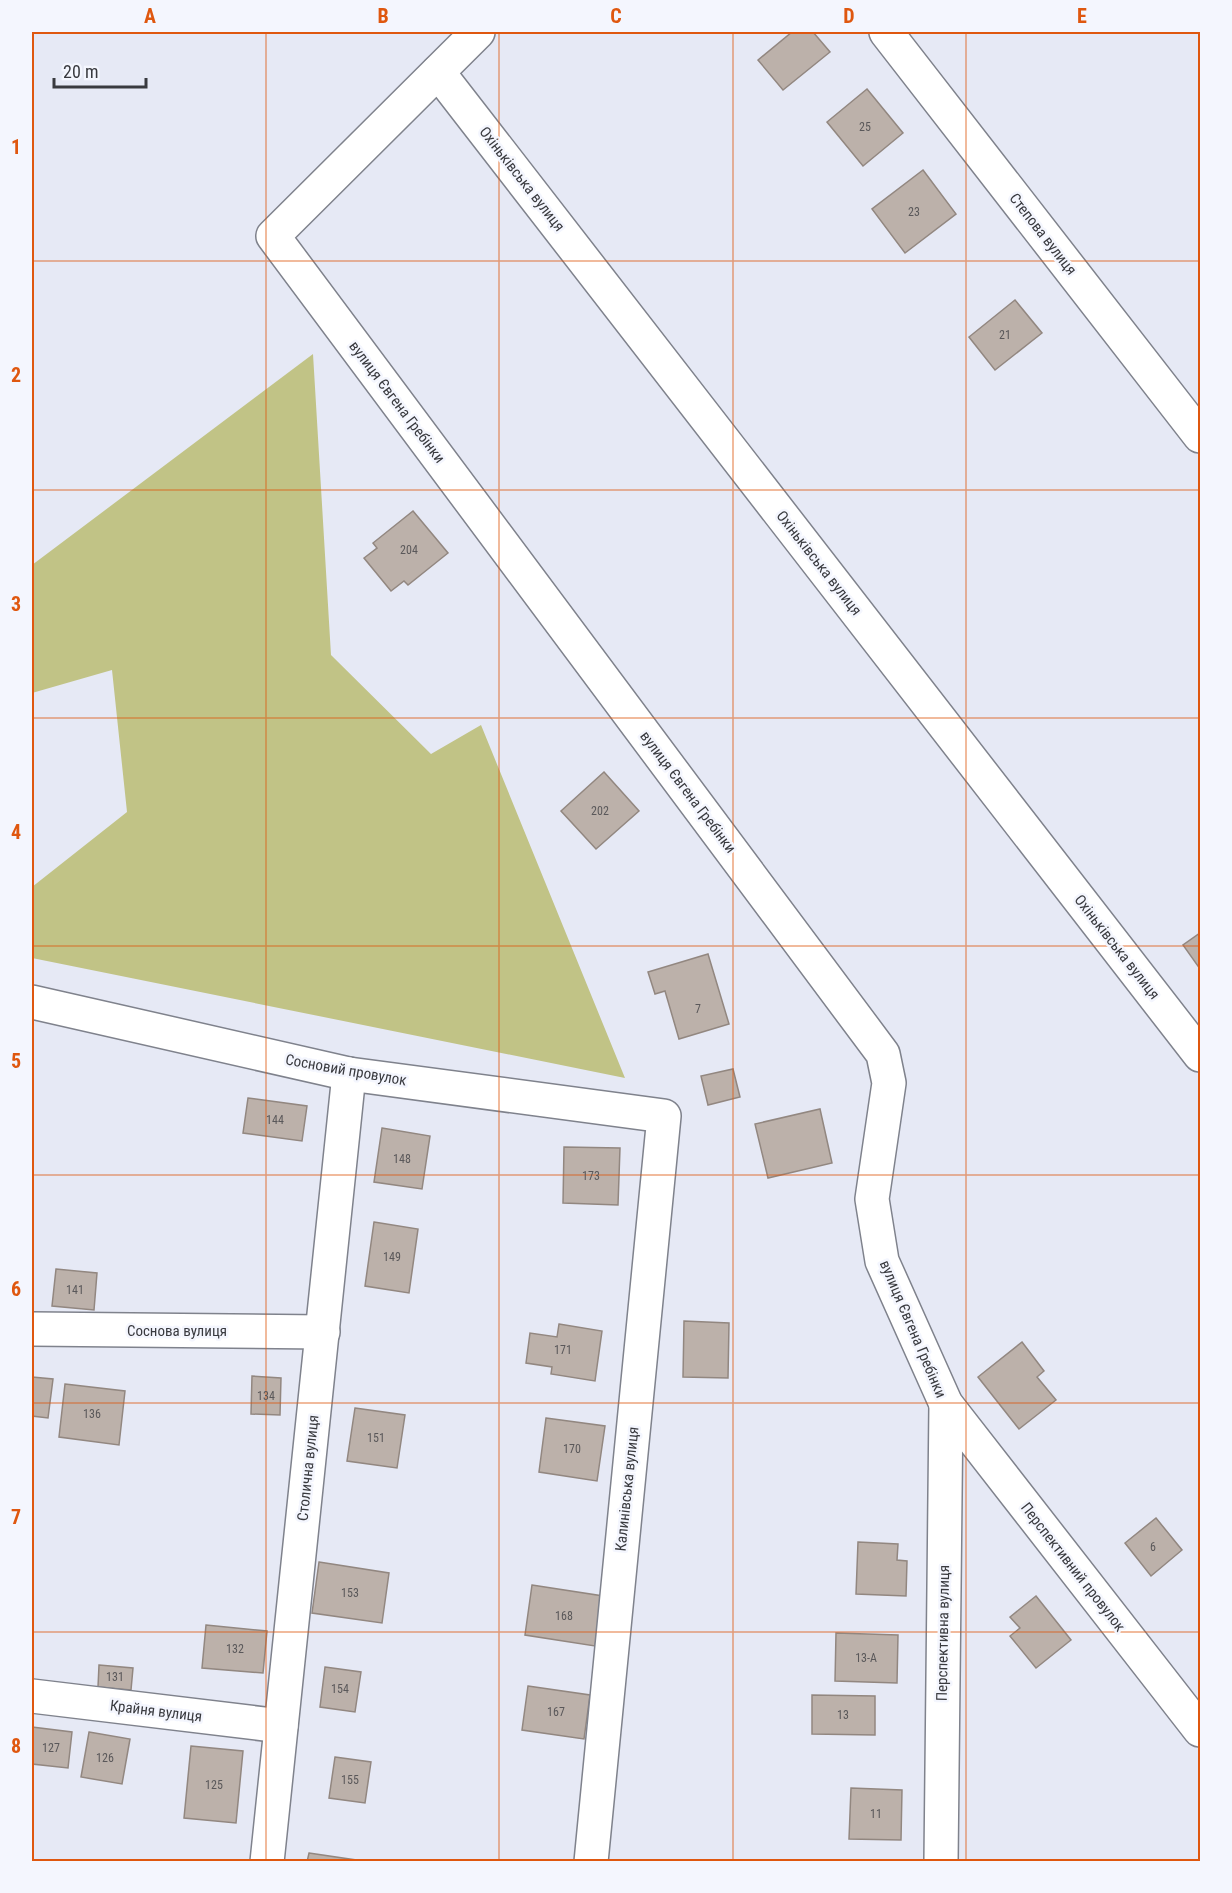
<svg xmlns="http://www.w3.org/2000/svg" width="1232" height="1893" font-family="'Roboto Condensed',sans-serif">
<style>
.green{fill:#c1c386}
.building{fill:#bcb1aa;stroke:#928780;stroke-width:1.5}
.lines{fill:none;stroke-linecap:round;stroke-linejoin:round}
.minor-casing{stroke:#7f828c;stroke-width:36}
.minor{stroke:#fff;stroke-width:33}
.grid{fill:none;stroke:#df570f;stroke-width:1.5;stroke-opacity:0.55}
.labels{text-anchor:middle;stroke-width:5;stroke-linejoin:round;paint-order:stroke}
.number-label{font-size:12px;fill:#5a585a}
.street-label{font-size:15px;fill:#393a3f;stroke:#f4f6fe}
.neatline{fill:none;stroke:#df570f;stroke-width:2}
.grid-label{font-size:20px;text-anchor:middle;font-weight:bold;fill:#df570f}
</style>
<rect width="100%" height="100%" fill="#e6e9f5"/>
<path class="green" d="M313,354L331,655L431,754L481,725L625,1078L32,958V887L127,812L112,670L32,693V565Z"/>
<g class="building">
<path d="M792,32H813L830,52L783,90L758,60Z"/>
<path d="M867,89L903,133L863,166L827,122Z"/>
<path d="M923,170L956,214L905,253L872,209Z"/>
<path d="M1015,300L1042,333L995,370L969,337Z"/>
<path d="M413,511L448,553L408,585L404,581L391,591L364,558L377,548L373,543Z"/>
<path d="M604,772L639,811L596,849L561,811Z"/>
<path d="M1200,933V969L1183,945Z"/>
<path d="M708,954L729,1024L679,1039L665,991L655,994L648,972Z"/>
<path d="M733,1069L740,1097L708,1105L701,1076Z"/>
<path d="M248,1098L307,1106L302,1141L243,1133Z"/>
<path d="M820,1109L832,1163L768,1178L755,1124Z"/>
<path d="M382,1128L430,1136L422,1189L374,1182Z"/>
<path d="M564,1147L620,1148L618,1205L563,1203Z"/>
<path d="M374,1222L418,1229L409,1293L365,1286Z"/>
<path d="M56,1269L97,1273L94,1310L52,1306Z"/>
<path d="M684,1321L729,1323L728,1378L683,1377Z"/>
<path d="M559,1324L602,1331L595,1381L551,1374L552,1367L526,1363L530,1333L557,1337Z"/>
<path d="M1022,1342L1044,1371L1037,1377L1056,1400L1019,1429L978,1377Z"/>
<path d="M252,1376L281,1378L280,1415L251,1414Z"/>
<path d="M32,1377L53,1379L48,1418L32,1416Z"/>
<path d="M65,1384L125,1391L119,1445L59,1437Z"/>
<path d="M355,1408L405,1415L397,1468L347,1461Z"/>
<path d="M546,1418L605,1426L597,1481L539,1472Z"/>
<path d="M1156,1518L1182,1550L1151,1576L1125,1543Z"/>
<path d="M858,1542L898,1544L897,1560L907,1561L906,1596L856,1594Z"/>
<path d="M319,1562L389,1573L382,1623L312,1613Z"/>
<path d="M532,1585L603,1596L595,1646L525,1635Z"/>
<path d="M1036,1596L1071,1640L1036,1668L1010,1636L1020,1628L1010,1617Z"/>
<path d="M206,1625L267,1631L263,1673L202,1668Z"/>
<path d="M836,1633L898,1635L897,1683L835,1681Z"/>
<path d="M99,1665L133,1668L131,1690L98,1687Z"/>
<path d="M325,1667L361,1672L355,1712L320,1707Z"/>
<path d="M528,1686L590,1695L584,1739L522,1730Z"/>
<path d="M812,1695L875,1696V1735L812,1734Z"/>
<path d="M32,1727L72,1732L68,1768L32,1764Z"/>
<path d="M89,1732L130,1739L122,1784L81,1777Z"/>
<path d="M191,1746L243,1751L236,1823L184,1818Z"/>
<path d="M335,1757L371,1762L365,1803L329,1798Z"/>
<path d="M851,1788L902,1790L901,1840L849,1839Z"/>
<path d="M309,1853L356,1860V1862H307Z"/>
</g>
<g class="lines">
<g class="minor-casing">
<g id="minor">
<path d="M478,32L273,236L883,1054L889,1083L872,1199L882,1261L946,1404L1200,1730"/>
<path d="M886,32L1200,436"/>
<path d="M438,72L1200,1055"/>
<path d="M32,1002L349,1074L664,1116L591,1862"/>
<path d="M32,1329L323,1332"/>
<path d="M32,1696L281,1726"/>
<path d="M267,1862L349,1074"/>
<path d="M941,1862L946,1404"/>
</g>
</g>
<use href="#minor" class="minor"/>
</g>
<path class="grid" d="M266,32V1862M499,32V1862M733,32V1862M966,32V1862M32,261H1200M32,490H1200M32,718H1200M32,946H1200M32,1175H1200M32,1403H1200M32,1632H1200"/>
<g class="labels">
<g class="number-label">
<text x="865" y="131">25</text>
<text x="914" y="216">23</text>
<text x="1005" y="339">21</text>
<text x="409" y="554">204</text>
<text x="600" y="815">202</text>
<text x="698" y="1013">7</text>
<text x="275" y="1124">144</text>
<text x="402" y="1163">148</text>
<text x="591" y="1180">173</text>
<text x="392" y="1261">149</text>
<text x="75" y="1294">141</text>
<text x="563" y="1354">171</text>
<text x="266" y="1400">134</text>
<text x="92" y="1418">136</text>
<text x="376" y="1442">151</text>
<text x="572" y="1453">170</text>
<text x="1153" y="1551">6</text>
<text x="350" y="1597">153</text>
<text x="564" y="1620">168</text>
<text x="235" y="1653">132</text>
<text x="866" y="1662">13-А</text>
<text x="115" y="1681">131</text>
<text x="340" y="1693">154</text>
<text x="556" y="1716">167</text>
<text x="843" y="1719">13</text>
<text x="51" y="1752">127</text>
<text x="105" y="1762">126</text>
<text x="350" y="1784">155</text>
<text x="214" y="1789">125</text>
<text x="876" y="1818">11</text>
</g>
<g class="street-label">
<text transform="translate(522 179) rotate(52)" y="5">Охіньківська вулиця</text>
<text transform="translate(1043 234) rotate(52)" y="5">Степова вулиця</text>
<text transform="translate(397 402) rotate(53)" y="5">вулиця Євгена Гребінки</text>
<text transform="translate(819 563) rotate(52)" y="5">Охіньківська вулиця</text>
<text transform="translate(688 792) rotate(53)" y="5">вулиця Євгена Гребінки</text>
<text transform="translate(1117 947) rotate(52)" y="5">Охіньківська вулиця</text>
<text transform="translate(346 1070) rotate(10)" y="5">Сосновий провулок</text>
<text transform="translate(913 1329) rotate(67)" y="5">вулиця Євгена Гребінки</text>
<text x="177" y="1336">Соснова вулиця</text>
<text transform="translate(308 1468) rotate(-84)" y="5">Столична вулиця</text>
<text transform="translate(627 1489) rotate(-84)" y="5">Калинівська вулиця</text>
<text transform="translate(1073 1567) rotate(52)" y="5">Перспективний провулок</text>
<text transform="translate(943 1633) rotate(-89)" y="5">Перспективна вулиця</text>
<text transform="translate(156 1711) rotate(7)" y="5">Крайня вулиця</text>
</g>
</g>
<rect width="1232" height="1893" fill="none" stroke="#f4f6fe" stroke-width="66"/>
<path d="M54 78v9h92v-9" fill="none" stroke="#393a3f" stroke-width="3"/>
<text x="63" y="78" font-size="18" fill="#393a3f" stroke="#f4f6fe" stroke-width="4.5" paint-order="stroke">20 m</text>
<rect x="33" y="33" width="1166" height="1827" class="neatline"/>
<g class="grid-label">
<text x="150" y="23">A</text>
<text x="383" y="23">B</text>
<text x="616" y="23">C</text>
<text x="849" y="23">D</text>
<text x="1082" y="23">E</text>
<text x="16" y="154">1</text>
<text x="16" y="382">2</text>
<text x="16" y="611">3</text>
<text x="16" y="839">4</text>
<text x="16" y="1068">5</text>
<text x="16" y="1296">6</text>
<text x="16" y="1524">7</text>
<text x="16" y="1753">8</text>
</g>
</svg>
